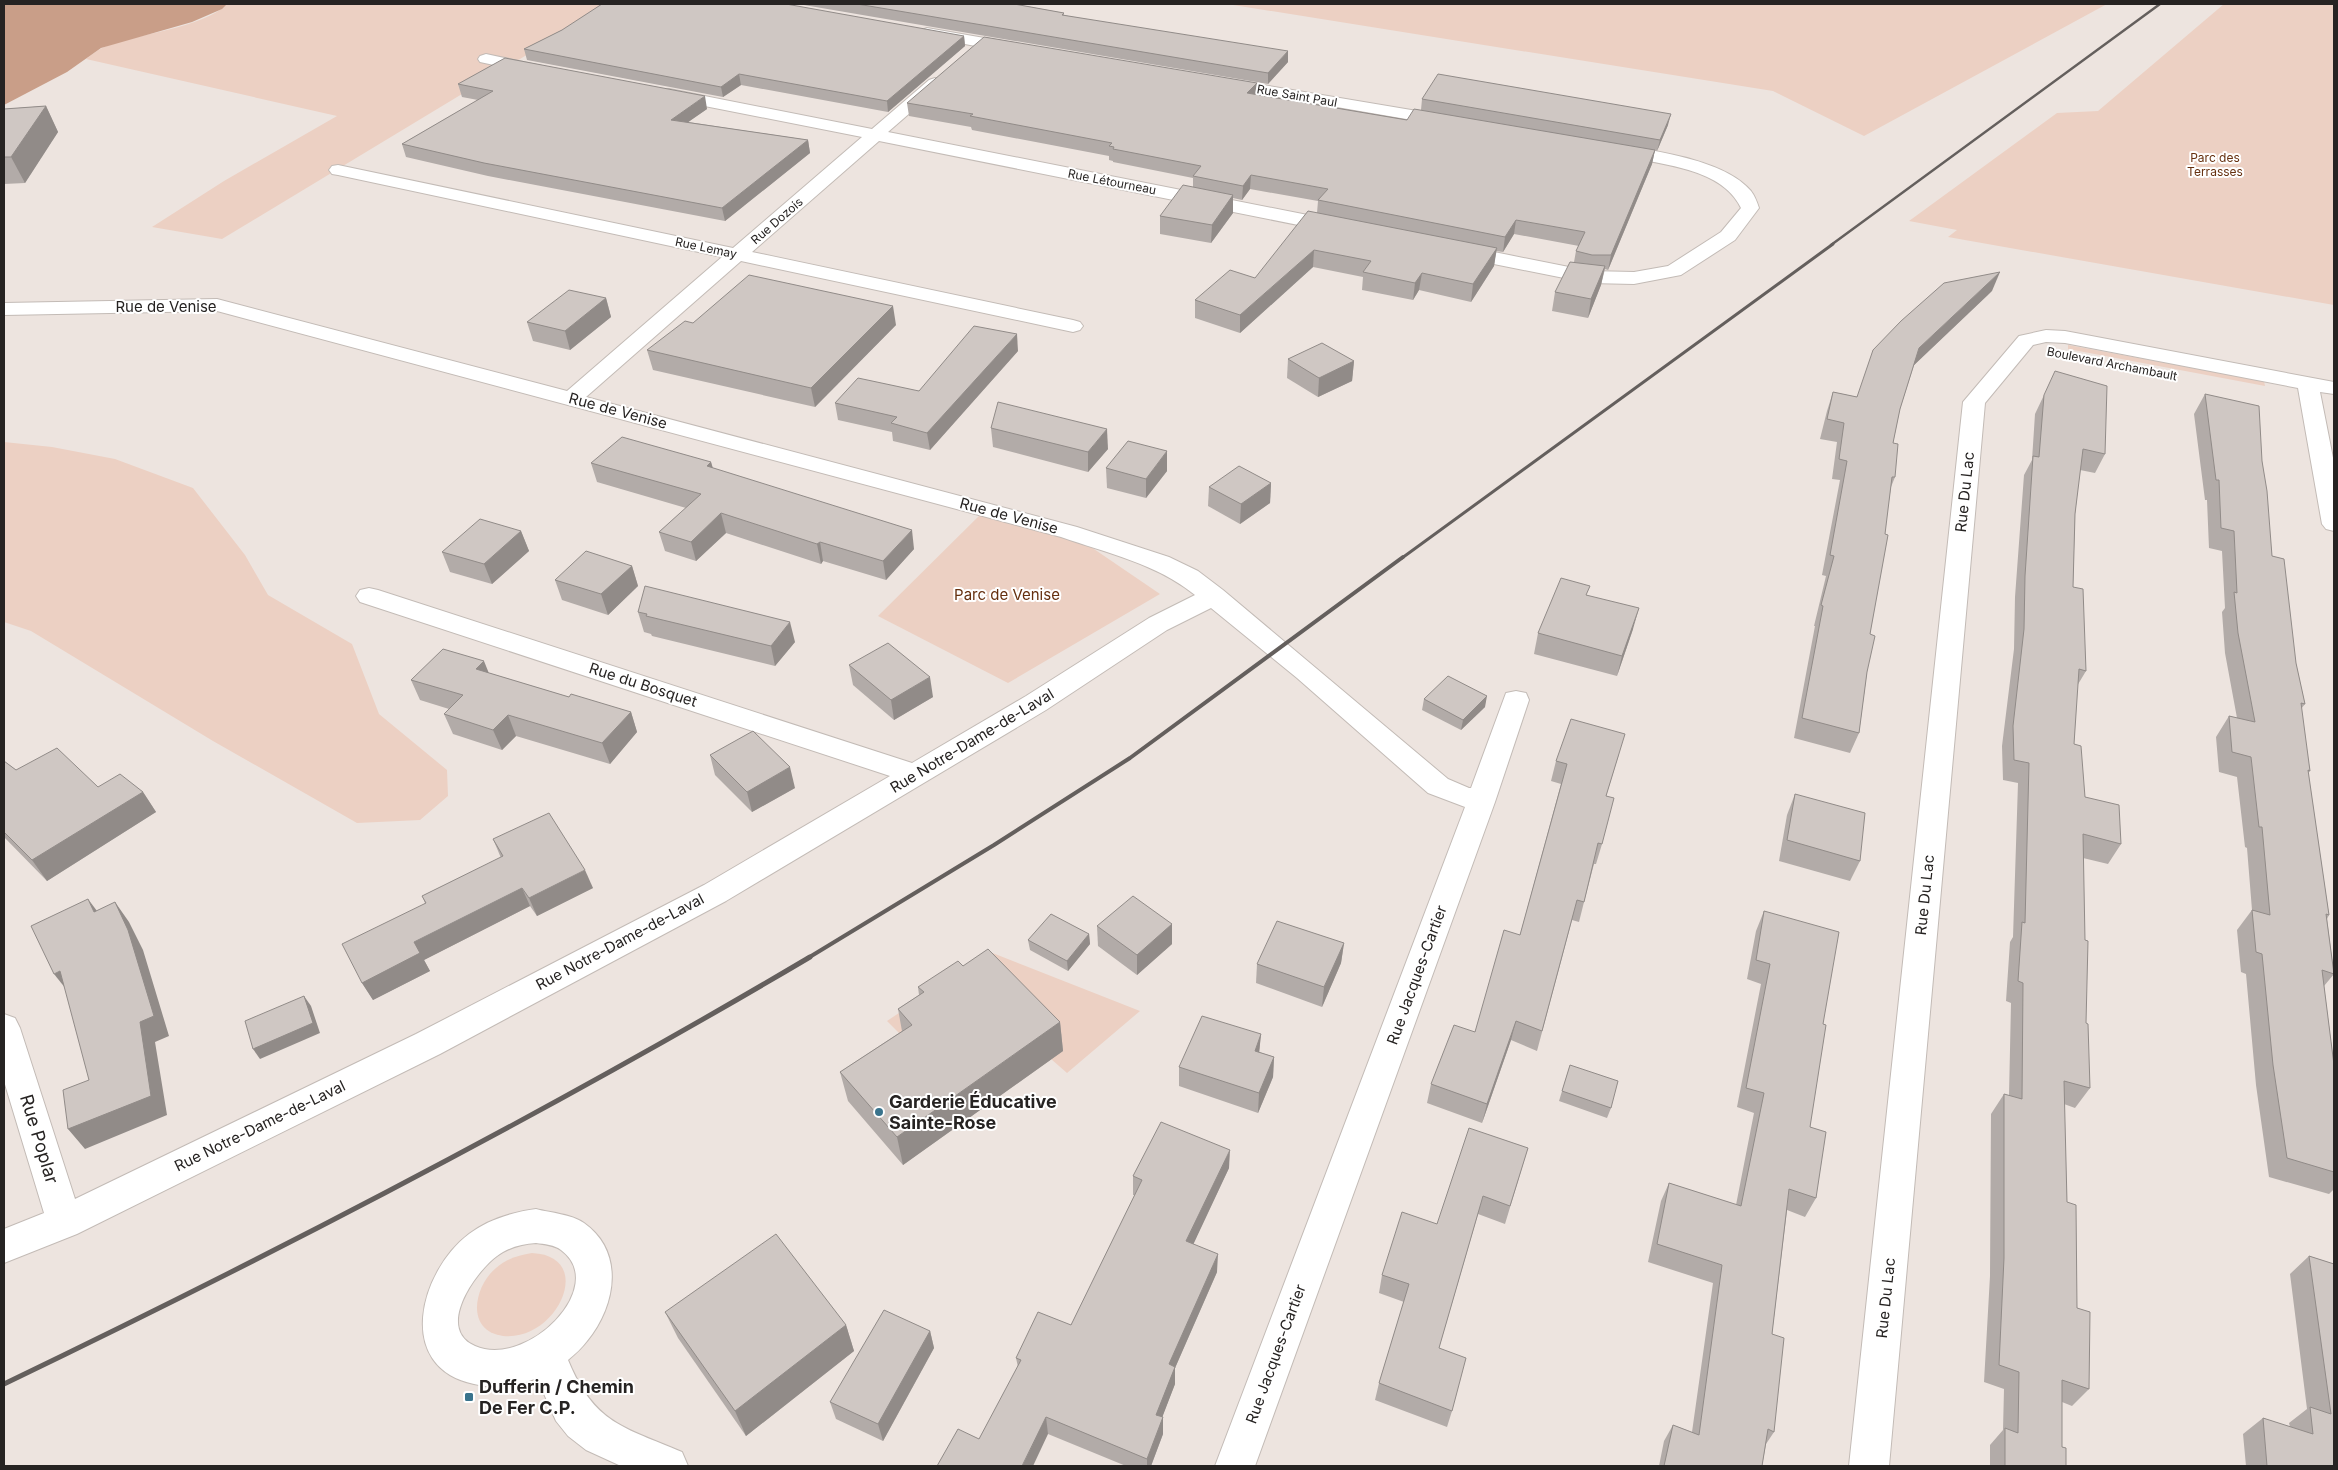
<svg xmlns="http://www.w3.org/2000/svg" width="2338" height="1470" font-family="Inter,sans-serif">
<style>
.green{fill:#ecd0c3}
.water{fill:#c99e88}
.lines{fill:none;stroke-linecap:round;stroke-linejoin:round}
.minor-casing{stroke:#c3bbb6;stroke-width:2}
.minor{fill:#fff;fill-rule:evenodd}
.rail-far3{stroke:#645f5d;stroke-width:2.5}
.rail-far2{stroke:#645f5d;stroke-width:3}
.rail-far1{stroke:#645f5d;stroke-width:4}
.rail{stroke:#645f5d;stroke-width:5}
.wall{fill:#b2aba8}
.shaded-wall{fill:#918b88}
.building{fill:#cfc7c3;stroke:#918b88}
.poi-dot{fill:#39738c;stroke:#fff;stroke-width:2}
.labels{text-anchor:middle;stroke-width:4;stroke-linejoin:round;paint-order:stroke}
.far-street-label{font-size:12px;fill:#262322;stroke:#fff}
.far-park-label{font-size:12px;fill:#66300f;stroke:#fff}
.street-label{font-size:15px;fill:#262322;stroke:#fff}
.park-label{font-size:15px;fill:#66300f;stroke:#fff}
.near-poi-label{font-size:18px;font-weight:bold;fill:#262322;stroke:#fff;text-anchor:start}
.near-street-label{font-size:18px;fill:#262322;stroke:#fff}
</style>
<rect width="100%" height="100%" fill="#ede4df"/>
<g class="green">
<path d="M227,4H611L222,239L152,227L224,181L337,116L86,59C91,55 96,51 102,48C136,33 202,29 227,4Z"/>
<path d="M1227,4H2107L1864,136L1773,91Z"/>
<path d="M2224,4H2334V305L1948,237L1957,230L1909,221L2057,113L2098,111Z"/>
<path d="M2068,345L2264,381L2265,386L2068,349Z"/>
<path d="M4,442L52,447L115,459L193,488L245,555L268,595L352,644L379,714L447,770L448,796L420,820L357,823L213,741L31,631L4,622Z"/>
<path d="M986,509L1069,532L1160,594L1008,683L878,616Z"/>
<path d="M990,952L1140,1011L1067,1073L1051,1059L1062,1051L904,1038L887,1021Z"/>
<path d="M532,1253C597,1256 557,1342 503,1336C465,1331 474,1286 496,1268C507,1259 518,1255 532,1253Z"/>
</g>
<path class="water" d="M4,4H227L222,9L192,22L101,48L67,72L4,105Z"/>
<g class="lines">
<g class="minor-casing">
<g id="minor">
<path d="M927,28L1013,43L1021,48L1013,53L922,36L919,33L922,30Z"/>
<path d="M486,54L542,66L544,69L536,74L480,62L478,59L480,56Z"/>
<path d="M935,78L941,80L943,83L941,86L888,132L1338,221L1345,223L1347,227L1345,231L1338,233L879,141L752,252L1073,320L1080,322L1083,326L1080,330L1073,332L741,261L586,397L1077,527L1169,557L1198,571L1223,590L1448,779L1469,788H1471L1506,693L1516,691L1526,693L1529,700L1495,802L1255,1466H1215L1465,807L1428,793L1297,678L1211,608L1167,630L1046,710L726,901L440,1054L77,1234L4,1263V1229L44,1213L4,1081V1014L15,1018L20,1028L75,1199L416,1034L704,885L890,776L360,602L356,596L360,590L369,588L378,590L912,763L1026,696L1149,618L1195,595C1157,564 1107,553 1061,537L217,311L4,315V303L217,299L567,391L722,257L338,175L332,174L329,170L332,166L338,165L733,248L862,137L669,99L663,98L661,94L663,90L669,89L872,129L929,80Z"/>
<path d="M1221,78L1447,116L1453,117L1456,121L1453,125L1447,126L1215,86L1213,83L1215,80Z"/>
<path d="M1618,145C1656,151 1725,160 1751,191C1755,196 1757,202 1759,208L1735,240L1681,275L1634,284L1589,283L1459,257L1452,255L1449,251L1452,247L1459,245L1589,271L1634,272L1668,266L1721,232L1741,208C1721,165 1652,164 1612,154L1609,150L1612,146Z"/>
<path d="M2046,330L2065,331L2334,382V394L2320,392L2334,463V531L2326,529L2322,524L2298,388L2065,343L2046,342L2033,345L1985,403L1889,1466H1849L1963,402L2019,336Z"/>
<path d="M536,1209C551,1213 571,1214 584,1223C625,1252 616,1306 587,1341C582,1348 575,1354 568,1360C594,1424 624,1427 682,1452L688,1466H621L586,1450L568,1436L556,1421L537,1378C516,1387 496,1389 474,1384C394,1367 420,1271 469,1234C487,1220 513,1212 536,1209ZM536,1243C544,1244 555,1245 561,1250C610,1286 527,1369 475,1346C435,1329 475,1272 497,1256C509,1247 522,1244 536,1243Z"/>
</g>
</g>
<use href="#minor" class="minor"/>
<path class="rail-far3" d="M1831,245L2160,4"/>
<path class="rail-far2" d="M1402,558L1833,244"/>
<path class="rail-far1" d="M808,958L994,845L1130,758L1403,557"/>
<path class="rail" d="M4,1384C278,1252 548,1112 810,957"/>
</g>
<g class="wall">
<path d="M798,4H1014L1064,13V15L1288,62L1268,84Z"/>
<path d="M562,30L964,36L965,46L888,112L741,85L723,97L527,60L524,49Z"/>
<path d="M458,84L707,109L688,122L808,140L810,153L725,221L488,176L406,157L402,144L478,100L462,97Z"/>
<path d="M1256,94L1407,120L1421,110L1422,99L1668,125L1657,151L1655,150L1652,164L1608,270L1605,269L1601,285L1588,318L1552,311L1555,292L1574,262L1576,251L1579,246L1514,234L1503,252L1496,251L1494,266L1471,302L1419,290L1413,300L1362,290L1363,277L1313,267L1240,333L1195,318V300L1255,278L1317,213L1318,201L1250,189L1242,200L1233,198V213L1211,243L1160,234V216L1193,187V178L1113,162V161L1109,160V156L972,130L971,127L909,116L907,103Z"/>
<path d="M46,106L58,132L25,183L4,184V109Z"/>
<path d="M1992,291L1914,365L1900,409L1893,443L1895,477L1891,487L1870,634L1867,672L1859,733L1850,753L1794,738L1815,626H1814L1826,576L1822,575L1840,480L1832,479L1837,442L1820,439L1827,411L1833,392L1857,397Z"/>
<path d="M606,298L611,317L570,350L533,341L527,322Z"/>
<path d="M693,323L896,325L815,407L653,370L647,350Z"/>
<path d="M1018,351L930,450L893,441L892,432L838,420L835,403L919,391Z"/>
<path d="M1288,359L1354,361L1352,381L1318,397L1287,378Z"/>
<path d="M2205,394L2262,461L2272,556L2305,704L2301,709L2310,771L2308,773L2329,915L2327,919L2334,974L2324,986L2334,1065V1189L2329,1194L2269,1177L2256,1085L2246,974L2241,972L2237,930L2252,910L2247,848L2245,847L2237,777L2219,772L2216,737L2229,716L2237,718L2225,653L2222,612L2225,608L2222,551L2209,548L2207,500H2205L2194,414Z"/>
<path d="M2044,395L2105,454L2095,473L2080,470L2075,514L2073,587L2086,671L2077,686L2074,744L2085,797L2121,844L2108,864L2083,858L2086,1023L2090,1088L2075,1108L2064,1104L2067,1202L2077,1308L2089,1389L2072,1406L2062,1402V1447L2066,1466H1990V1445L2003,1430L2004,1389L1984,1382L1990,1276L1991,1114L2004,1094L2009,1096L2011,1003L2006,1001L2010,942L2013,937L2018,783L2003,780L2002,746L2014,649L2015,597L2024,475L2032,460L2035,414Z"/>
<path d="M991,428L1108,449L1088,472L993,447Z"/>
<path d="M711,462L713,468L914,549L886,580L823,561L821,564L726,533L696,561L665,551L659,532L686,508L597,482L591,463Z"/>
<path d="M1106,468L1167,471L1146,498L1107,488Z"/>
<path d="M1271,483L1270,503L1240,524L1208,506L1209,487Z"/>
<path d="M521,531L529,551L492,584L450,572L442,552Z"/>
<path d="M632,566L638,586L608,615L562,600L555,580Z"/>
<path d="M1587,595L1633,629L1617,676L1534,654L1538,633Z"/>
<path d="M638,612L795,642L775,666L652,636L651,634L644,632Z"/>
<path d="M849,665L933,697L894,720L853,685Z"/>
<path d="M489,673L569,697L631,712L637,732L610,764L516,736L502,750L453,734L444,714L449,709L420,700L411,680Z"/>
<path d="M1424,699L1485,707L1461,730L1422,710Z"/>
<path d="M1619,754L1606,796L1602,844L1596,864H1594L1584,902L1579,922L1572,920L1537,1051L1511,1040L1482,1123L1427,1103L1431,1084L1475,1032L1520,935L1561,784L1551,781L1556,761Z"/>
<path d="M710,755L795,788L752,812L715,775Z"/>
<path d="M4,761L16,770L98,787L143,792L156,812L47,881L4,837Z"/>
<path d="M1795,794L1860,861L1850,881L1779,861L1787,815Z"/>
<path d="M493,839L593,888L537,916L530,906L424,960L430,971L373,1000L362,983L425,903L422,896L501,858Z"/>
<path d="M1764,911L1823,1024L1810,1127L1816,1198L1805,1217L1787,1210L1772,1334L1774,1432L1766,1444L1762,1466H1659L1664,1441L1673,1425L1692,1432L1713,1283L1648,1262L1661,1201L1669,1183L1736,1205L1754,1113L1737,1107L1761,984L1747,979L1756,931Z"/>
<path d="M1172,924V944L1137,975L1098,946L1097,926Z"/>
<path d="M1089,934L1090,944L1068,971L1030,950L1028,940Z"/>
<path d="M1344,943L1341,963L1322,1007L1256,983L1257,964Z"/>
<path d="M963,966L1060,1022L1063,1051L903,1165L848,1101L840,1072L902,1031L898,1009L919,995L918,987Z"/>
<path d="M1261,1034L1259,1052L1274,1057L1273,1077L1258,1113L1179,1086V1067Z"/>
<path d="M1570,1065L1611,1108L1607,1118L1559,1101Z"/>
<path d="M1528,1148L1505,1224L1478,1214L1439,1348L1452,1411L1447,1427L1375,1400L1379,1383L1404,1302L1379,1293L1382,1275L1437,1224Z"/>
<path d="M1229,1168L1193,1244L1217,1272L1175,1368V1384L1162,1417H1163V1434L1151,1466H1126L1048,1434L979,1439L1018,1367L1016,1358L1071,1325L1135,1195H1133V1176Z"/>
<path d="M2309,1256L2334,1264V1466H2246L2243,1434L2263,1418L2290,1427L2289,1423L2307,1409L2290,1274Z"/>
<path d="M665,1312L846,1325L854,1351L746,1436L678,1338Z"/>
<path d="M930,1331L934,1348L883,1441L836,1419L830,1402Z"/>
</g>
<g class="shaded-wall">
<path d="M964,36L965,46L888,112L887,101Z"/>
<path d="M1288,51V62L1268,84V73Z"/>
<path d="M739,74L741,85L723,97L721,87Z"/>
<path d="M1257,83L1256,96L1247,93Z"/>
<path d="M705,96L707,109L674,132L671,120Z"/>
<path d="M46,106L58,132L25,183L11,157Z"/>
<path d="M1671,114L1668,125L1657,151L1660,140Z"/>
<path d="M808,140L810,153L725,221L722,208Z"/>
<path d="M1655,150L1652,164L1608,270L1611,255Z"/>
<path d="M1251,175L1250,189L1242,200L1243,186Z"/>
<path d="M1233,195V213L1211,243L1212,225Z"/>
<path d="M1516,220L1514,234L1503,252L1505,237Z"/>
<path d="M1497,248L1494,266L1471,302L1473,284Z"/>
<path d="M1314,250L1313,267L1240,333V315Z"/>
<path d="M1605,266L1601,285L1588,318L1591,299Z"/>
<path d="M2000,272L1992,291L1912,367L1919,348Z"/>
<path d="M1422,273L1419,290L1413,300L1415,283Z"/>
<path d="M606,298L611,317L570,350L565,331Z"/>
<path d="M893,306L896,325L815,407L811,388Z"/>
<path d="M1017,334L1018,351L930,450L927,433Z"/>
<path d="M1354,361L1352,381L1318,397L1319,378Z"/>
<path d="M1107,429L1108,449L1088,472V452Z"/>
<path d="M1167,451V471L1146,498V479Z"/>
<path d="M711,462L716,481L707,466Z"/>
<path d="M1271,483L1270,503L1240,524L1241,504Z"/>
<path d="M721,513L726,533L696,561L691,542Z"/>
<path d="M912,530L914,549L886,580L883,561Z"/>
<path d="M521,531L529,551L492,584L484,564Z"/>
<path d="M820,542L823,561L821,564L817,544Z"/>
<path d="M632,566L638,586L608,615L601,594Z"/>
<path d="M1639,608L1633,629L1617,676L1622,656Z"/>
<path d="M790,622L795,642L775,666L771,646Z"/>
<path d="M484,661L492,681L476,669Z"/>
<path d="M930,677L933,697L894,720L891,700Z"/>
<path d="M1487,696L1485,707L1461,730L1463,720Z"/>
<path d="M631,712L637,732L610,764L602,743Z"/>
<path d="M508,715L516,736L502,750L493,730Z"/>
<path d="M790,767L795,788L752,812L747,792Z"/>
<path d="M143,792L156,812L47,881L32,860Z"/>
<path d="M585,870L593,888L537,916L529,898Z"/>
<path d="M522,888L530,906L424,960L430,971L373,1000L362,983L414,942Z"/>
<path d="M88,899L103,919L94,912Z"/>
<path d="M115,902L129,922L143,950L169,1036L155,1042L167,1115L85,1149L68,1129L140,1022Z"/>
<path d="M1172,924V944L1137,975V955Z"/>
<path d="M1089,934L1090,944L1068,971L1067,961Z"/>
<path d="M1344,943L1341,963L1322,1007L1324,987Z"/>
<path d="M60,971L70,994L54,974Z"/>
<path d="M304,996L311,1006L320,1033L260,1059L253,1049Z"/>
<path d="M1516,1021L1511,1040L1482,1123L1487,1104Z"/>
<path d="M1060,1022L1063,1051L903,1165L897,1137Z"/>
<path d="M1261,1034L1259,1054L1255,1051Z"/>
<path d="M1274,1057L1273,1077L1258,1113L1259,1093Z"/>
<path d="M1230,1150L1229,1168L1186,1260V1241Z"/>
<path d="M1218,1254L1217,1272L1175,1368V1384L1157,1431L1156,1415L1169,1364Z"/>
<path d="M846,1325L854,1351L746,1436L735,1411Z"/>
<path d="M930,1331L934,1348L883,1441L878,1424Z"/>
<path d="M1046,1417L1048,1434L1033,1466H1022Z"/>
<path d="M1163,1417V1434L1151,1466H1147V1459Z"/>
</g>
<g class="building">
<path d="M602,4H786L964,36L887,101L739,74L721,87L524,49L562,30Z"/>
<path d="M857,4H1014L1064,13L1062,15L1288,51L1268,73Z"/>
<path d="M984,37L1257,83L1247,93L1407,120L1414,109L1655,150L1611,255H1592L1576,251L1585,232L1516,220L1505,237L1318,200L1328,189L1251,175L1243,186L1193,176L1201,166L1113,149L1114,147L1109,146L1112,143L970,116L973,114L907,103Z"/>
<path d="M505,58L705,96L671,120L808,140L722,208L484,163L402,144L493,91L458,84Z"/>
<path d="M1438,74L1671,114L1660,140L1422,99Z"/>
<path d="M46,106L11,157H4V109Z"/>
<path d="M1183,185L1233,195L1212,225L1160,216Z"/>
<path d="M1308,211L1497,248L1473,284L1422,273L1415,283L1363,272L1371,261L1314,250L1240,315L1195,300L1230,270L1255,278Z"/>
<path d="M1570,262L1605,266L1591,299L1555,292Z"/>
<path d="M2000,272L1919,348L1900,409L1893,443L1898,444L1895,477H1892L1885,534L1888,535L1870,634L1875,636L1867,672L1859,733L1802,718L1823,606L1821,605L1834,556L1830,555L1847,461L1839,459L1844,423L1827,419L1833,392L1857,397L1873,350L1901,321L1944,283Z"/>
<path d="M749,275L893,306L811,388L647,350L685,321L693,323Z"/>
<path d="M569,290L606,298L565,331L527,322Z"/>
<path d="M974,326L1017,334L927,433L891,423L897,417L835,403L858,378L919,391Z"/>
<path d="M1322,343L1354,361L1319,378L1288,359Z"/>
<path d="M2055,371L2107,386L2105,454L2083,449L2075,514L2073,587L2083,589L2086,671L2079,669L2074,744L2081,746L2085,797L2119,805L2121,844L2083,834L2085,940L2088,941L2086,1023L2088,1024L2090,1088L2064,1081L2067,1202L2076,1205L2077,1308L2090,1312L2089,1389L2062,1380V1447L2066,1448V1466H2005V1428L2018,1433L2019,1372L1999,1365L2004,1258V1094L2022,1099L2023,983L2018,981L2022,922L2025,923L2029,763L2014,760L2013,726L2024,629L2025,576L2033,456L2039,457L2044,395Z"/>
<path d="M2205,394L2259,406L2262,461L2267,491L2272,556L2284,559L2296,663L2305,704L2301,703L2310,771L2308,770L2329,915L2326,914L2334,974L2322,970L2334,1065V1172L2287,1158L2273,1065L2262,954L2256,952L2252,910L2270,915L2262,827H2259L2251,757L2232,752L2229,716L2255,722L2238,633L2234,592L2237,593L2234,531L2221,528L2219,480H2216Z"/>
<path d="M998,402L1107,429L1088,452L991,428Z"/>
<path d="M622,437L711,462L707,466L912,530L883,561L820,542L817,544L721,513L691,542L659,532L701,494L591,463Z"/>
<path d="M1128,441L1167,451L1146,479L1106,468Z"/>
<path d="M1239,466L1271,483L1241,504L1209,487Z"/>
<path d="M480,519L521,531L484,564L442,552Z"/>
<path d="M586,551L632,566L601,594L555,580Z"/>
<path d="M1561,578L1590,586L1586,595L1639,608L1622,656L1538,633Z"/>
<path d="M645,586L790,622L771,646L646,616L647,614L638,612Z"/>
<path d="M888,643L930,677L891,700L849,665Z"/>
<path d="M443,649L484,661L476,669L569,697L571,694L631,712L602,743L508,715L493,730L444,714L463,695L411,680Z"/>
<path d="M1448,676L1487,696L1463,720L1424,699Z"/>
<path d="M1571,719L1625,734L1606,796L1614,798L1602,844L1598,843L1584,902L1577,900L1542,1031L1516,1021L1487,1104L1431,1084L1454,1025L1475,1032L1504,930L1520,935L1567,764L1556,761Z"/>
<path d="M753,731L790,767L747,792L710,755Z"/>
<path d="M57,748L98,787L120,774L143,792L32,860L4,832V761L16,770Z"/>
<path d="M1795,794L1865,813L1860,861L1787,840Z"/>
<path d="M549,813L585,870L529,898L522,888L414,942L420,953L362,983L342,944L426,903L422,896L503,856L493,839Z"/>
<path d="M1133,896L1172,924L1137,955L1097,926Z"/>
<path d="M88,899L94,912L115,902L128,930L154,1016L140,1022L151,1096L68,1129L63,1090L89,1080L60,971L54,974L31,926Z"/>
<path d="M1764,911L1839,932L1823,1024L1826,1025L1810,1127L1826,1132L1816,1198L1789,1189L1772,1334L1784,1338L1774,1432L1768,1429L1762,1466H1664L1673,1425L1699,1435L1722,1265L1657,1244L1669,1183L1741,1206L1764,1093L1746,1088L1770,964L1756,960Z"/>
<path d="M1051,914L1089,934L1067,961L1028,940Z"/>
<path d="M1277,921L1344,943L1324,987L1257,964Z"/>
<path d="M988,949L1060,1022L897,1137L840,1072L912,1025L898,1009L924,992L918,987L958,961L963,966Z"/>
<path d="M304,996L313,1023L253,1049L245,1021Z"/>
<path d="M1202,1016L1261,1034L1255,1051L1274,1057L1259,1093L1179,1067Z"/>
<path d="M1570,1065L1618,1081L1611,1108L1562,1091Z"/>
<path d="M1161,1122L1230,1150L1186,1241L1218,1254L1169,1364L1175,1367L1156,1415L1163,1417L1147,1459L1046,1417L1022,1466H937L958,1429L979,1439L1021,1360L1016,1358L1038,1312L1071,1325L1142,1180L1133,1176Z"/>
<path d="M1469,1128L1528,1148L1510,1206L1483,1196L1439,1348L1466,1358L1452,1411L1379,1383L1409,1284L1382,1275L1402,1212L1437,1224Z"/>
<path d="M776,1234L846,1325L735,1411L665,1312Z"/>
<path d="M2309,1256L2334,1264V1466H2267L2263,1418L2313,1434L2310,1407L2331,1414Z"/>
<path d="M884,1310L930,1331L878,1424L830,1402Z"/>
</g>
<g class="poi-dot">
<circle cx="879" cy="1112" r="5"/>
<rect x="464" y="1392" width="10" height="10" rx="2.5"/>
</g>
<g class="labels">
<g class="far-street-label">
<text transform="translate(1297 96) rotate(10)" y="4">Rue Saint Paul</text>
<text transform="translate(1112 182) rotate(11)" y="4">Rue Létourneau</text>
<text transform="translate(777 221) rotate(-41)" y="4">Rue Dozois</text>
<text transform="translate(706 248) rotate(12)" y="4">Rue Lemay</text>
<text transform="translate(2112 364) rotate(11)" y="4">Boulevard Archambault</text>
</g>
<g class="far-park-label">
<text x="2215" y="162">Parc des<tspan x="2215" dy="14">Terrasses</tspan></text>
</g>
<g class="street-label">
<text x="166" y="312">Rue de Venise</text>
<text transform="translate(618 411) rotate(15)" y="5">Rue de Venise</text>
<text transform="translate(1965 492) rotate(-84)" y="5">Rue Du Lac</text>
<text transform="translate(1009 516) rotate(15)" y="5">Rue de Venise</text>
<text transform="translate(643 685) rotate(18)" y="5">Rue du Bosquet</text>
<text transform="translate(972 741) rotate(-31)" y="5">Rue Notre-Dame-de-Laval</text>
<text transform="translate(1925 895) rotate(-84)" y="5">Rue Du Lac</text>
<text transform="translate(620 942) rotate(-28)" y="5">Rue Notre-Dame-de-Laval</text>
<text transform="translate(1417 975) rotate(-70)" y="5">Rue Jacques-Cartier</text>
<text transform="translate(260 1126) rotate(-26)" y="5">Rue Notre-Dame-de-Laval</text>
<text transform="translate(1886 1298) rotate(-84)" y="5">Rue Du Lac</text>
<text transform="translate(1276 1354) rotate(-70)" y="5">Rue Jacques-Cartier</text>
</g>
<g class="park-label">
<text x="1007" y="600">Parc de Venise</text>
</g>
<g class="near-poi-label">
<text x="889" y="1108">Garderie Éducative<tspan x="889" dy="21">Sainte-Rose</tspan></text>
<text x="479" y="1393">Dufferin / Chemin<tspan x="479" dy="21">De Fer C.P.</tspan></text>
</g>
<g class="near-street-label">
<text transform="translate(39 1139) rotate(73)" y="6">Rue Poplar</text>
</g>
</g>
<rect width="2338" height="1470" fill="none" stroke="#262322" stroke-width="10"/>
</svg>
